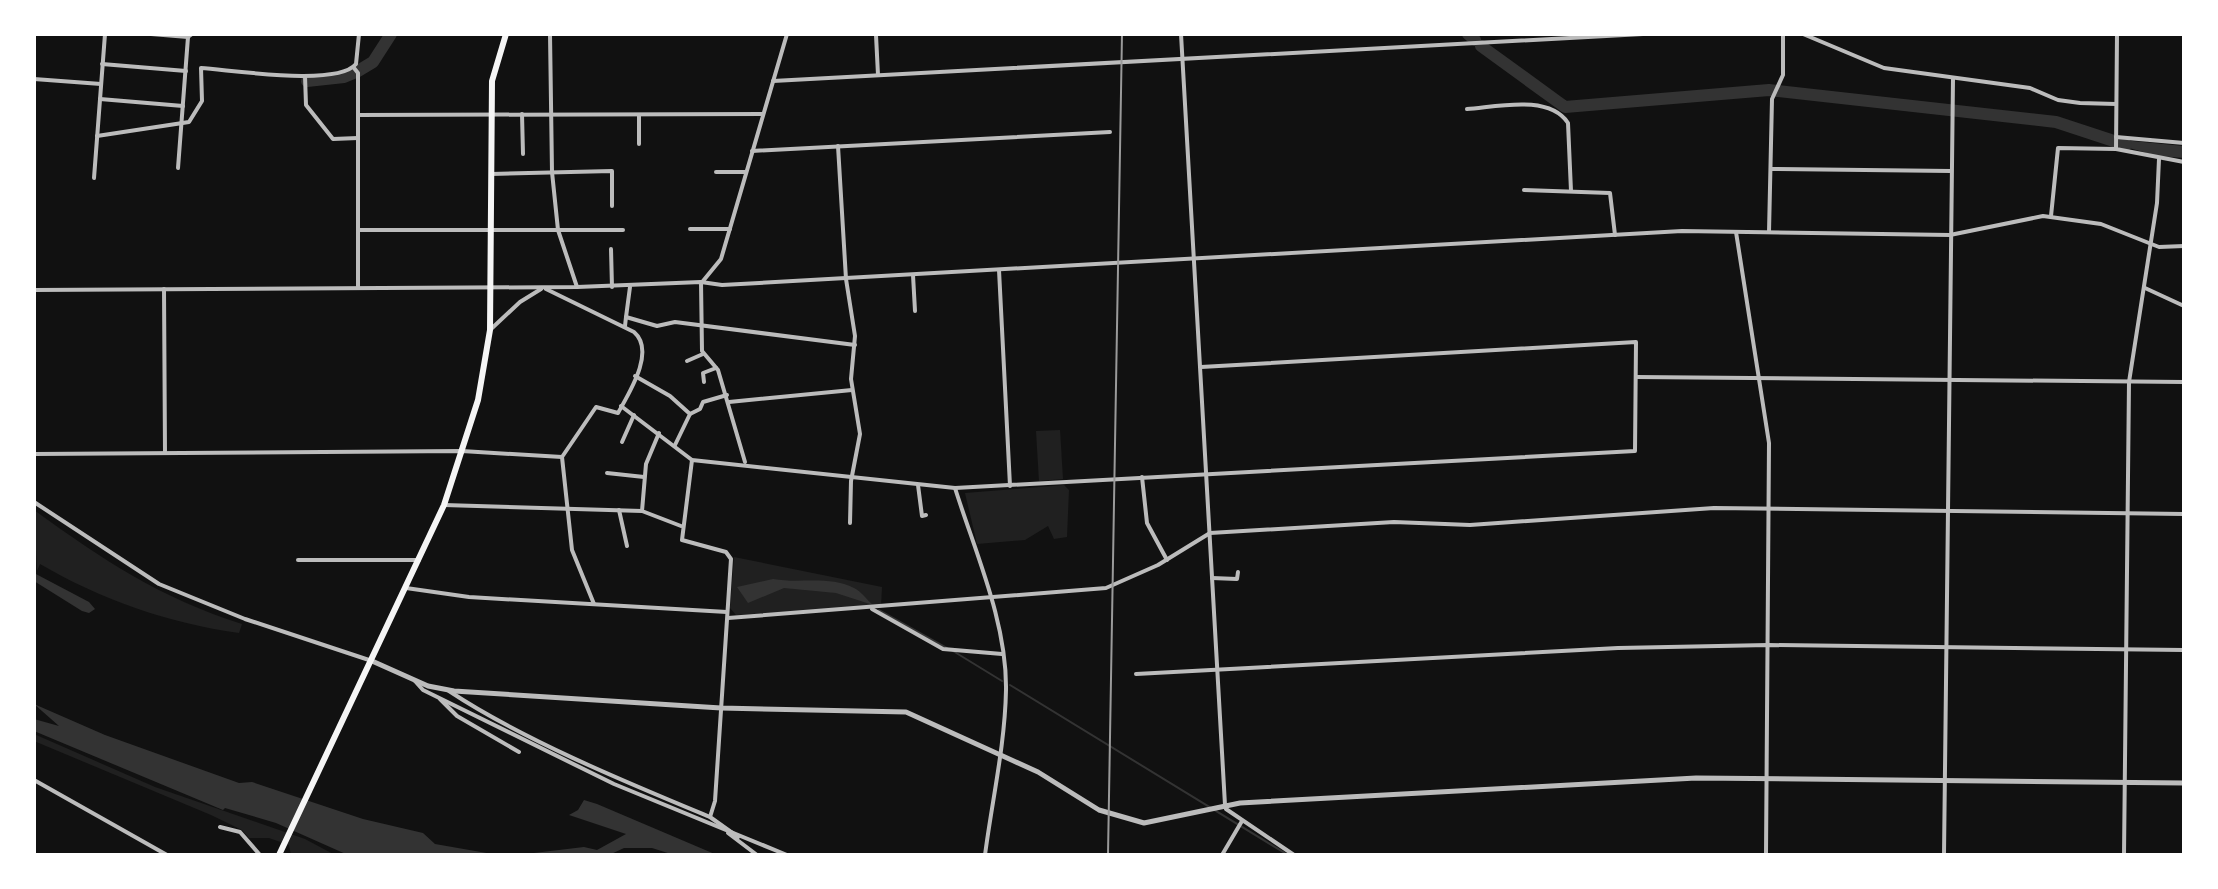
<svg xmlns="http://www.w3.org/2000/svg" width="2218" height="889" font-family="'Source Sans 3',sans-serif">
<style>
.green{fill:#202020}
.water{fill:#333}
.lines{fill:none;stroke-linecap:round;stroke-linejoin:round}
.stream{stroke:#333;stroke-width:2}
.river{stroke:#333;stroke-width:12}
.minor{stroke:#bcbcbc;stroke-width:4}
.tertiary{stroke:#bcbcbc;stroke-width:5}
.primary{stroke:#f5f5f5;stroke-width:6}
.rail{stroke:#9a9a9a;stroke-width:2}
</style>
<rect width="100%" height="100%" fill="#111"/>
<g class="green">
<path d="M1060,430L1063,479L1039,481L1036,431Z"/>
<path d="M1064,485L1069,490L1067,537L1054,539L1048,526L1025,540L977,544L965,493Z"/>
<path d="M34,510C103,560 160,598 242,624L239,633C168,623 102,600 40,564L37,571Z"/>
<path d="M734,557L882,587L881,606L736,615L730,608Z"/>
<path d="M34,734L155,787L305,839L335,855H291L289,845L269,838H249L242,830L211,815L34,741Z"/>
</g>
<g class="water">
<path d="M2122,140L2184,146V158L2158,156L2118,145Z"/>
<path d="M34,573L89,602L95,609L89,613L82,611L34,581Z"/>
<path d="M773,579C800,584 828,575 854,588C861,591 867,600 873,605L836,593L784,588L748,603L737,587Z"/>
<path d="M34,704L105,735L239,783L252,782L363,819L423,833L435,844L498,855H348L276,823L225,808L223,810L34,731V719L59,726Z"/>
<path d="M584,800L597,804L717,855H674L652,848H624L609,855H517L584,847L597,850L626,834L569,815L578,810Z"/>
</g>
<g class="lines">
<g class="stream">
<path d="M879,610L947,648"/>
<path d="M953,651L1002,681"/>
<path d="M1010,685L1288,855"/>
</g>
<g class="river">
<path d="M1468,34L1475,40"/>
<path d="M1481,46L1565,107L1769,90L2056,122L2126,145"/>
<path d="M358,71L373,62L391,34"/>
<path d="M307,81L344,77L356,72"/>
</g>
<g class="minor">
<path d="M151,34L188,37"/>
<path d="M550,34L552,172L558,230L577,287"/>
<path d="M1181,34L1225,805L1226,809L1294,855"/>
<path d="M1803,34L1884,68L2030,88L2058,100L2080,103L2116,104"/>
<path d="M2117,34L2116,149L2184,162"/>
<path d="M876,35L878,75"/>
<path d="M102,64L186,71"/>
<path d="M354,68L358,73V288"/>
<path d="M305,76L306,105L333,139L358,138"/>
<path d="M34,79L101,84"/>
<path d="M773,81L1643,34"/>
<path d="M100,99L183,106"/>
<path d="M1467,109C1496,107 1549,94 1568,123L1571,191"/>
<path d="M522,114L523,154"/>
<path d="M358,115L763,114"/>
<path d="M639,115V144"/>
<path d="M97,136L189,122L202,101L201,68C233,70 337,87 356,64L359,34"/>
<path d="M2116,137L2184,143"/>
<path d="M838,146L846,279L855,336L851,379L860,434L851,481L850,523"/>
<path d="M752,151L1110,132"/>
<path d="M178,168L188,37L192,34"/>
<path d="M1771,169L1951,171"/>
<path d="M716,172H745"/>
<path d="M491,174L612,171V206"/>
<path d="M94,178L105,34"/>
<path d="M1524,190L1610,193L1615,235"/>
<path d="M2051,216L2058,148L2116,149"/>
<path d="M690,229H730"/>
<path d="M358,230H623"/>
<path d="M1736,232L1769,443L1766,855"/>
<path d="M1769,232L1772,99L1783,75V34"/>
<path d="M611,249L612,287"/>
<path d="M999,270L1010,486"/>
<path d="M913,275L915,311"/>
<path d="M703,281L721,259L787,34"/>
<path d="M701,282L702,351L718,370L745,462"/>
<path d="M2145,288L2184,306"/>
<path d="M164,289L165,453"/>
<path d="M546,289L634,332C656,351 629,393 618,413L596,407L562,457L572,550L594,604"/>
<path d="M34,290L577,287L701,282L722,285L1682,231L1950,235L2043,216L2101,224L2159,247L2184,246"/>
<path d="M626,317L630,287"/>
<path d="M625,326L626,317L657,326L675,322L855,345"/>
<path d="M490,330L520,302L541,289"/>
<path d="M687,361L703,354"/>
<path d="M635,376L670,396L690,414L675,445"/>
<path d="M1636,377L2184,382"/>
<path d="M704,382L703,373L716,368"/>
<path d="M729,402L852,390"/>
<path d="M621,406L692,460L955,488L1635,451L1636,342L1201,367"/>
<path d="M690,414L700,409L703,402L727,395"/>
<path d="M659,433L646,464L642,511L681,526"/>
<path d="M622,442L634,415"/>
<path d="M34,454L462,451L562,457"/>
<path d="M692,460L682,540L726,552L731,559L715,801L710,817L738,837"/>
<path d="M607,473L644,477"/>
<path d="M1142,477L1147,523L1167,560"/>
<path d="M918,485L922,516L926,515"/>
<path d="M955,488C975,552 1007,622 1006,690C1005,745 992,801 985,855"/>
<path d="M34,502L159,584L245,619L372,661"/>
<path d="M444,505L642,511"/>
<path d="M619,510L627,546"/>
<path d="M298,560H419"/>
<path d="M1212,578L1237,579L1238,572"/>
<path d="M406,588L469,597L727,612"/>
<path d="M872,609L943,649L1002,654"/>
<path d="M728,618L1106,588L1158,565L1210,533L1394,522L1470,525L1714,508L2184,514"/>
<path d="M1136,674L1618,648L1768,645L2184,650"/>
<path d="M415,681L423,690L614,784L787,855"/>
<path d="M449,691C523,740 628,783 710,817"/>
<path d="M440,699L457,716L519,752"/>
<path d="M34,780L167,855"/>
<path d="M220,827L240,832L260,855"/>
<path d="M728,833L757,855"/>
<path d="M1222,855L1242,821"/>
<path d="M1944,855L1953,79"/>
<path d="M2124,855L2129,382L2157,203L2159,159"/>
</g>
<path class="tertiary" d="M372,661L428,686L454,691L721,708L906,712L1038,772L1099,810L1144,823L1240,803L1696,778L2184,783"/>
<path class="primary" d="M279,855L444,505L478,400L490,330L492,81L506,34"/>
<path class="rail" d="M1108,855L1122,34"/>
</g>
<rect width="2218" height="889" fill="none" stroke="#ffffff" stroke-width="72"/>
</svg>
